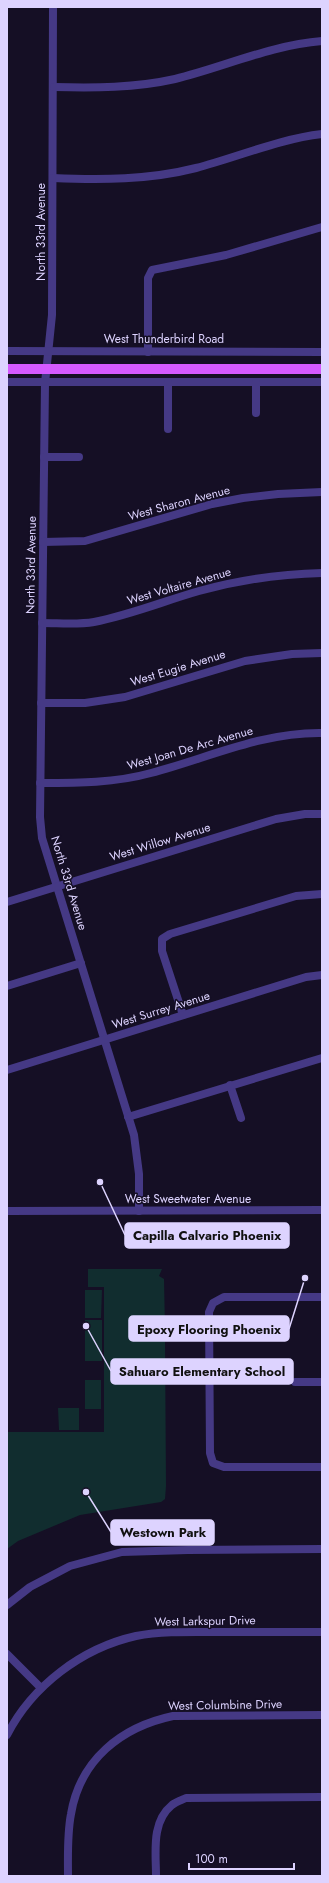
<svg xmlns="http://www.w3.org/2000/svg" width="329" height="1883" font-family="Jost,sans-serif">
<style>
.green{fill:#112d2f}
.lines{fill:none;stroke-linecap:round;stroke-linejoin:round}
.minor{stroke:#453985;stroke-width:8}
.major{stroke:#d55aff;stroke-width:10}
.labels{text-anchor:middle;stroke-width:3;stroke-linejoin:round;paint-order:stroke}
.street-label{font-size:12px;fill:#ddd3ff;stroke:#150f25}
.leader{fill:none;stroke:#ddd3ff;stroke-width:1.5}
.callout-dot{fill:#ddd3ff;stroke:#150f25;stroke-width:1.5}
.callout{fill:#ddd3ff;stroke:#ddd3ff;stroke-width:1.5}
.callout-label{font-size:13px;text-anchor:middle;font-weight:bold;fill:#111}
</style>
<rect width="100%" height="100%" fill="#150f25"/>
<g class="green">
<path d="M88,1269H162L159,1276L164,1279L165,1329L158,1330V1339H165L166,1486L165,1499L161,1502L80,1515L18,1541L7,1549V1432H104V1287H88Z"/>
<path d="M85,1290H102L101,1318H85Z"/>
<rect x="85" y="1320" width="17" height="41"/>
<rect x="85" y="1380" width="16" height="29"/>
<path d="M58,1408H79V1430H59Z"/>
</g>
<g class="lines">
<g class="minor">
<path d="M53,7L52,315L45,383L40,817L42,838L134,1135L139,1174V1211"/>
<path d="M54,87C94,88 135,88 175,79C224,67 271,45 322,41"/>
<path d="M53,178C101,180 149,180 196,168C238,157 279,139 322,134"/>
<path d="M7,351L322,352"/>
<path d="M148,352V278L152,270L226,255L322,227"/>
<path d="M7,382H322"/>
<path d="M168,382V429"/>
<path d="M256,382V413"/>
<path d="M44,457H79"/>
<path d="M43,542L85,541L212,504L243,498L278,494L322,492"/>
<path d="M42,623C59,623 77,625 94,622C130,615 164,601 199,591C239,580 280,574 322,573"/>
<path d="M41,703H85L125,697L245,661L292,654L322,653"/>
<path d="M40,783C78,783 115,783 151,773C208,758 262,732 322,733"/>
<path d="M7,902L276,819L305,814H322"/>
<path d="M7,986L81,963"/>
<path d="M183,1015L162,951V939L170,934L296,896L322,894"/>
<path d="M7,1070L306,977L322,975"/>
<path d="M230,1085L241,1118"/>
<path d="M128,1117L322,1058"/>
<path d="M7,1211L322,1210"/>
<path d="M322,1297H224L213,1303L209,1312L210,1453L213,1463L224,1467H322"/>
<path d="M295,1382H322"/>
<path d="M7,1605L30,1587L70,1566L122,1552L188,1550L322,1549"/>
<path d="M7,1654L41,1688"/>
<path d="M7,1735C32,1686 82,1648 136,1636C163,1631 191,1632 218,1632C253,1632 287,1632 322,1632"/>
<path d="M68,1876C68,1856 67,1835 71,1814C80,1760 121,1727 173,1716L322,1715"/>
<path d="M156,1876C156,1852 151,1822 172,1805C176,1802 182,1800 186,1798L322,1797"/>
</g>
<path class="major" d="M7,369H322"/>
</g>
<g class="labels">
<g class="street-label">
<text transform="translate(41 232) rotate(-90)" y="4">North 33rd Avenue</text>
<text x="164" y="343">West Thunderbird Road</text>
<text transform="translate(179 503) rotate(-15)" y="4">West Sharon Avenue</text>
<text transform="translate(31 565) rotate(-89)" y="4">North 33rd Avenue</text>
<text transform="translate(179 586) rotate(-16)" y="4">West Voltaire Avenue</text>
<text transform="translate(178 668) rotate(-17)" y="4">West Eugie Avenue</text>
<text transform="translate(190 748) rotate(-16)" y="4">West Joan De Arc Avenue</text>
<text transform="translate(160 842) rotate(-17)" y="4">West Willow Avenue</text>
<text transform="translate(69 883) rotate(73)" y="4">North 33rd Avenue</text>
<text transform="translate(161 1010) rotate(-17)" y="4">West Surrey Avenue</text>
<text x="188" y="1203">West Sweetwater Avenue</text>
<text transform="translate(205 1621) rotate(-1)" y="4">West Larkspur Drive</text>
<text transform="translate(225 1705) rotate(-1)" y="4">West Columbine Drive</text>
</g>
</g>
<path class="leader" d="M100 1182L125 1235M305 1278L289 1329M86 1326L111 1371M86 1492L111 1532"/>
<g class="callout-dot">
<circle cx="100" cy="1182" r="4"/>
<circle cx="305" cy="1278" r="4"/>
<circle cx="86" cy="1326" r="4"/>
<circle cx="86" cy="1492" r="4"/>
</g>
<g class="callout">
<rect x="125" y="1223" width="164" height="25" rx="4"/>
<rect x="129" y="1316" width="160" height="25" rx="4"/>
<rect x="111" y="1359" width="182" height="25" rx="4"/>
<rect x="111" y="1520" width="103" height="25" rx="4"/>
</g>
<g class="callout-label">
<text x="207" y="1240">Capilla Calvario Phoenix</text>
<text x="209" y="1334">Epoxy Flooring Phoenix</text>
<text x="202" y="1376">Sahuaro Elementary School</text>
<text x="163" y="1537">Westown Park</text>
</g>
<rect width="329" height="1883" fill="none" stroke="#ddd3ff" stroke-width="16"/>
<path d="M189 1863v6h105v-6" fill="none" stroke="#ddd3ff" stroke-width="2"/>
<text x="195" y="1863" font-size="12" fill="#ddd3ff" stroke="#150f25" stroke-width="3" paint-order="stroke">100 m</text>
</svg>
